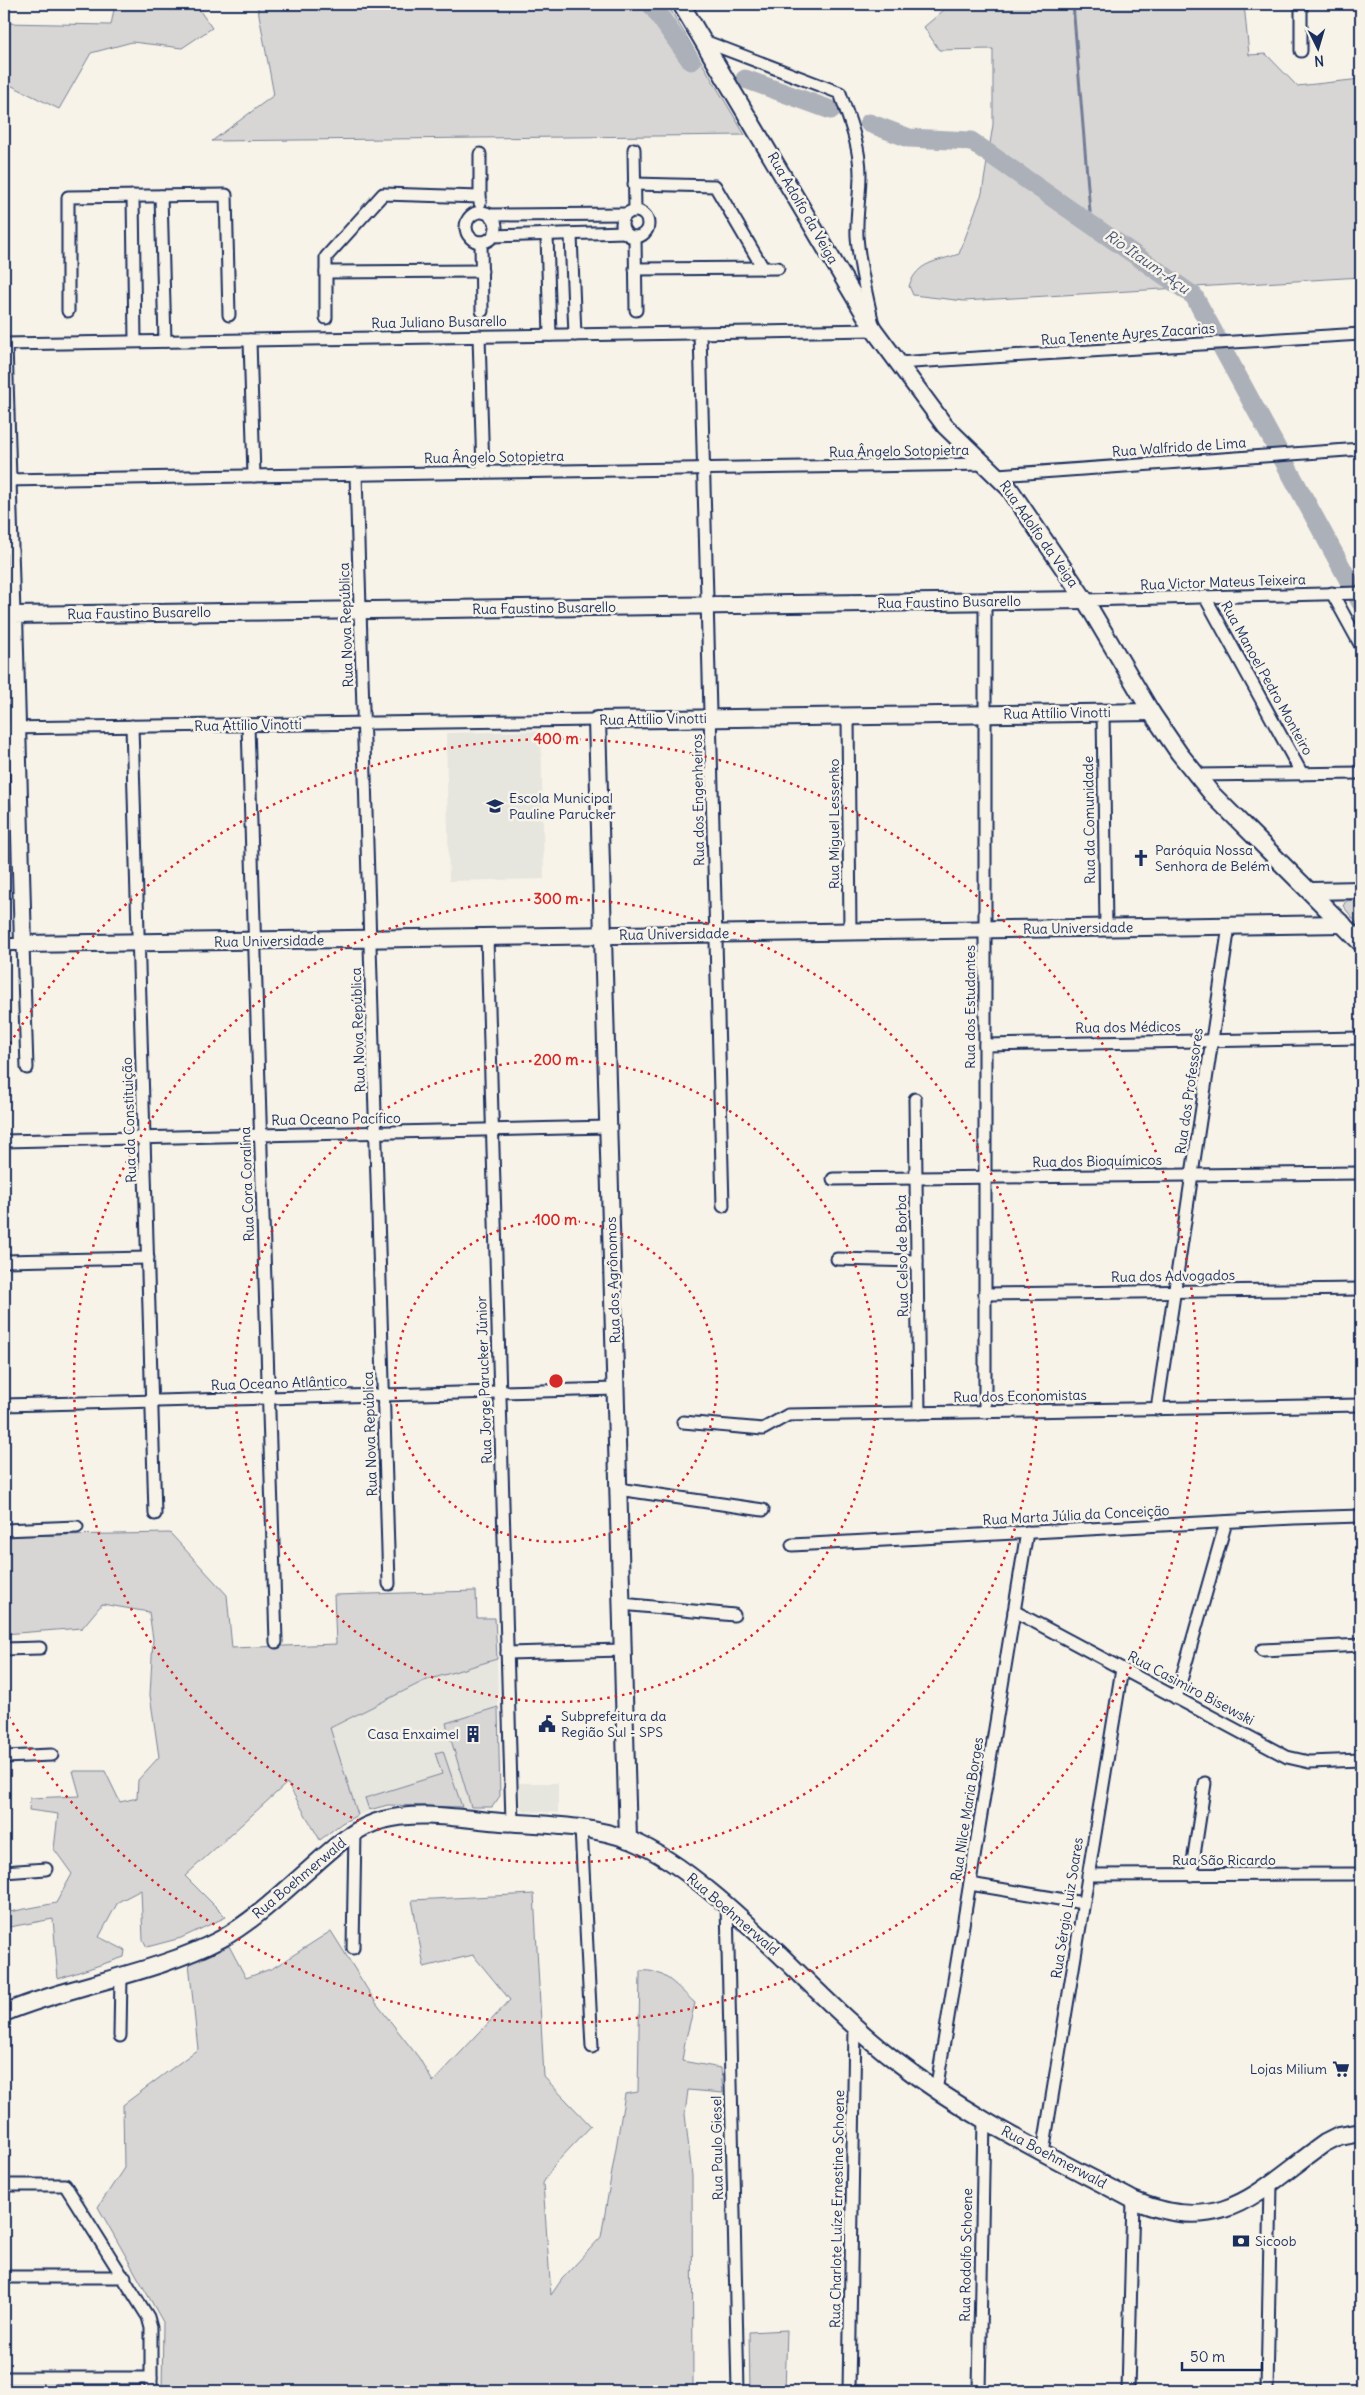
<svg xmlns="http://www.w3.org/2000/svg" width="1365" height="2395" font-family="Delius,sans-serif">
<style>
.built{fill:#e6e5de}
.green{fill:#d7d6d4;stroke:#798299}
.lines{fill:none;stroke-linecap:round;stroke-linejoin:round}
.stream{stroke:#727c95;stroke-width:3}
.river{stroke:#acb0b9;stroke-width:19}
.street-casing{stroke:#1b2f5e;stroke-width:15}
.secondary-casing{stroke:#1b2f5e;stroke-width:20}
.street{stroke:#f7f3e8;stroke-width:11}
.secondary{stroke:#f7f3e8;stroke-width:16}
.ring{fill:none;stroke:#d62828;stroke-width:2.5;stroke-dasharray:2.5 5}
.labels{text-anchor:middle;stroke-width:5;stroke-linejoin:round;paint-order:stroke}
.street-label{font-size:14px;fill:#1b2f5e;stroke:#f7f3e8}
.poi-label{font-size:14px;fill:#1b2f5e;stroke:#f7f3e8;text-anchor:start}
.water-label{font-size:15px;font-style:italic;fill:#465679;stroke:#f7f3e8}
.centre{fill:#d62828;stroke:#f7f3e8;stroke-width:2.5}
.ring-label{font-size:15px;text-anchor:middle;font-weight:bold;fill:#d62828;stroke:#f7f3e8;stroke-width:5;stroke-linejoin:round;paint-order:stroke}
</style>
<rect width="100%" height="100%" fill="#f7f3e8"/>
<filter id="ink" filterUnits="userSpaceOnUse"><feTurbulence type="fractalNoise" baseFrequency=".02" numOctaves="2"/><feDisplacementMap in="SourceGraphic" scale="10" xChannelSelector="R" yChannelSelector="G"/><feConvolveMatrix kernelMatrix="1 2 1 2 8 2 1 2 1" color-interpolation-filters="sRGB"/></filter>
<g filter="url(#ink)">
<g class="built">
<path d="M541,731L544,879L449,881L446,733Z"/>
<path d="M497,1659L500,1796L496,1804L486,1808L388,1805L358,1815L330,1728L424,1681Z"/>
<path d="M519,1783H558V1813L525,1811L521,1809Z"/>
</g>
<g class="green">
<path d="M115,4H195L212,28L182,48L132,42L91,53L59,109L4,82V23L111,25Z"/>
<path d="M257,4H667L745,135L212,141L274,95Z"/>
<path d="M951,4H1244L1249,55L1266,54L1297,86L1361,79V277L964,301L913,295L909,286C918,261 936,262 959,254L982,193L993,125V49L939,50L924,27Z"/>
<path d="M1361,899V928L1343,906L1346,901Z"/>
<path d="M170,1533L227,1595L232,1648L336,1644L334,1595L476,1591L477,1618H495L497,1659L424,1681L330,1728L358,1815L342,1823L320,1840L287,1783L185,1876L226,1917L181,1938L147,1947L143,1940L141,1890L118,1902L99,1937L125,1950L124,1957L58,1979L53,1919L4,1928V1913L56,1903L72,1874L54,1849L58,1814L29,1810L30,1798L80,1796L73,1771H105L120,1802L137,1798L138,1780L159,1757L150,1695L153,1639L149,1612L102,1604L82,1628L4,1634V1536Z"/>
<path d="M498,1707L500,1796L492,1807H471L446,1723Z"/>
<path d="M443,1751L462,1807L388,1805L369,1810L365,1798L442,1774L435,1753Z"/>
<path d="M534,1894L544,2077L591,2126L555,2164L543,2183L551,2295L562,2279L601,2237L625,2094L638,2092L640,1971C664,1968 678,1988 695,2003L685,2042L682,2061L721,2068L723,2093L688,2090L685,2114L692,2176L693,2391H162L163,2322L98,2207L124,2168L123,2105L198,2049L189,1963L229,1946L246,1978L273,1968L331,1931L376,2003L419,2058L433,2082L510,2000L473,1955L424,1967L412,1900Z"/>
<path d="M787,2330L785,2391H750L749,2332Z"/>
</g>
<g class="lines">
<path class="stream" d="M1073,4L1091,224"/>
<g class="river">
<path d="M651,4L691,61"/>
<path d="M745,79L831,110"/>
<path d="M869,123L909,138L971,141L1194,296L1361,603"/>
</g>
<g class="street-casing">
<g id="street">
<path d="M1301,4V51"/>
<path d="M634,149L635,210"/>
<path d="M480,154V203"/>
<path d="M634,184L715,186L763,268"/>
<path d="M133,196L135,341"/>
<path d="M161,196L165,341"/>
<circle cx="635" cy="224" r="13"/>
<circle cx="481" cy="227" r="15"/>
<path d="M489,215L626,214"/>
<path d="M547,235L550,335"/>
<path d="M571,235L575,335"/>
<path d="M493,236L625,232"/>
<path d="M635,237L636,310"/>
<path d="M481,242L482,311"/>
<path d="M635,269L778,268"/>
<path d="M326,272L482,271"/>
<path d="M68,311V197L226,195L229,315"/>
<path d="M326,318V257L383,194L480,197"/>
<path d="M700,333L723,1206"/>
<path d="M479,336L483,472"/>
<path d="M250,340L254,476"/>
<path d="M4,344L874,330C868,299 859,268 857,236C856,216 860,195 860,174C860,146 849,119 840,93L704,41"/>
<path d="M897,363L1361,334"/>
<path d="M356,474L389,1584"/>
<path d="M998,475L1361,449"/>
<path d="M4,480L986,464"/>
<path d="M1332,593L1361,646"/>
<path d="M1205,597L1302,774"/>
<path d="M1085,600L1361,593"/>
<path d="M985,602V1412"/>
<path d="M4,615H14L6,344"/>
<path d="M1103,712L1106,928"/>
<path d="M848,716L850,932"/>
<path d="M248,725L276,1642"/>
<path d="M132,726L155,1514"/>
<path d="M4,728L597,720"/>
<path d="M1196,775L1361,773"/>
<path d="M487,937L512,1822"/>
<path d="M4,945L23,944L27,1068"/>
<path d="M985,1045L1361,1038"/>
<path d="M915,1099L919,1413"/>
<path d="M4,1141L608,1127"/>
<path d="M833,1179L1361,1173"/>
<path d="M837,1259L917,1261"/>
<path d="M4,1261L148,1258"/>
<path d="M985,1294L1361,1289"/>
<path d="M4,1405L616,1389"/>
<path d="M1157,1409L1229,926"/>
<path d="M683,1422L763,1429L788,1415L1361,1405"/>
<path d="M618,1489L763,1510"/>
<path d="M4,1530L77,1527"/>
<path d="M792,1545L1294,1518L1361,1516"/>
<path d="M622,1604L734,1615"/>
<path d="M1014,1611L1287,1757L1309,1762L1361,1760"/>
<path d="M4,1649L40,1648"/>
<path d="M1262,1650L1361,1645"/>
<path d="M507,1653L623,1650"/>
<path d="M1176,1698L1226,1522"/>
<path d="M4,1757L52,1755"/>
<path d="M581,1828L592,2047"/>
<path d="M4,1872L46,1869"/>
<path d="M1088,1875L1361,1874"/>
<path d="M1191,1875L1205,1783"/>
<path d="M970,1884L1083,1903"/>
<path d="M727,1905L738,2391"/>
<path d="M353,1948L355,1832"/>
<path d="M120,2036L121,1975"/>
<path d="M936,2091L1027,1532"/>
<path d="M1043,2152L1122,1669"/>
<path d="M4,2185H65L148,2317L151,2328V2391"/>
<path d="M4,2277H125"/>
<path d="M4,2378H151"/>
<path d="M849,2391L855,2027"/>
<path d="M979,2391L984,2119"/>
<path d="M1128,2391L1133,2200"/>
<path d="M1267,2391L1271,2184"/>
</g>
</g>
<g class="secondary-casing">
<g id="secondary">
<path d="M681,4L874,330L945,426L1009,488L1085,600L1151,712L1179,753L1212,794L1361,943"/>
<path d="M1085,600L14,615L23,944L1343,924"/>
<path d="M1312,891L1361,890"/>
<path d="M628,1840L597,720L1151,712"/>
<path d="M4,2013C73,1984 155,1974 221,1939C255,1920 283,1892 313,1866C334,1847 355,1827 383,1820C420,1810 463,1819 501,1822C544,1825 589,1825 630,1840C660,1852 687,1872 712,1893C777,1946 830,2010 896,2061C968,2117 1052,2157 1133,2200C1223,2238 1256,2192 1325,2143L1339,2136L1361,2132"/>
</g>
</g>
<use href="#street" class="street"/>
<use href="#secondary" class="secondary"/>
</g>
</g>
<g class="ring">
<circle cx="556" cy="1381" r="161"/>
<circle cx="556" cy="1381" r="321"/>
<circle cx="556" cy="1381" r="482"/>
<path d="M6 1050A642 642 0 1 1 6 1712"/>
</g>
<defs>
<g id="school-bare" transform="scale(1.35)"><path d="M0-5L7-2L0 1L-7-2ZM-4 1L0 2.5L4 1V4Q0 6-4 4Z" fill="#1b2f5e" stroke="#f7f3e8" stroke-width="2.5" paint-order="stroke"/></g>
<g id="church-bare" transform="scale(1.35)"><path d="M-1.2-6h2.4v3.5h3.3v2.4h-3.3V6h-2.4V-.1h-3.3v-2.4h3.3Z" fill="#1b2f5e" stroke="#f7f3e8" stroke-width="2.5" paint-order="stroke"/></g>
<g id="civic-bare" transform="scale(1.35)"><path d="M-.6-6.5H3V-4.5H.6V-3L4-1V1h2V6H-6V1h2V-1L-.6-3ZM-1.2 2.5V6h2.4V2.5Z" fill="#1b2f5e" stroke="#f7f3e8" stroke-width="2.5" paint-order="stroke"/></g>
<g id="building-bare" transform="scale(1.35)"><path d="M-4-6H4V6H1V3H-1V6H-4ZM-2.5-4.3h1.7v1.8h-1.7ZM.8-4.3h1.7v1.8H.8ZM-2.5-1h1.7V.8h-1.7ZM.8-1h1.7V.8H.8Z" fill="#1b2f5e" stroke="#f7f3e8" stroke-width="2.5" paint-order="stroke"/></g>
<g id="supermarket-bare" transform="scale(1.35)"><path d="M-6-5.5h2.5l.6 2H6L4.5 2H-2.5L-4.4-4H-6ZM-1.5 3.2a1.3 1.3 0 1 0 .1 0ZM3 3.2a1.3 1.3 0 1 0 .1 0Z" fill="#1b2f5e" stroke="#f7f3e8" stroke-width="2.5" paint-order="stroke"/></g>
<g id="bank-bare" transform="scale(1.35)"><path d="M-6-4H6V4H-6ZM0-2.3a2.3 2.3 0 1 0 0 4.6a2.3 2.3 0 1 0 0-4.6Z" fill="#1b2f5e" stroke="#f7f3e8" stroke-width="2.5" paint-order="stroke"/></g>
</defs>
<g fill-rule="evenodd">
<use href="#school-bare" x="495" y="806"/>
<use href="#church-bare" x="1141" y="858"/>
<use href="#civic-bare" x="547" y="1724"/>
<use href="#building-bare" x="473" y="1734"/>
<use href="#supermarket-bare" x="1341" y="2069"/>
<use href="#bank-bare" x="1241" y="2241"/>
</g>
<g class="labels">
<g class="street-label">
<text transform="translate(803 208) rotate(60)" y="5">Rua Adolfo da Veiga</text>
<text transform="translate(439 322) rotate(-1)" y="5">Rua Juliano Busarello</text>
<text transform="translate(1128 334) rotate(-4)" y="5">Rua Tenente Ayres Zacarias</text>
<text transform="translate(1179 447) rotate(-4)" y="5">Rua Walfrido de Lima</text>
<text transform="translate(899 451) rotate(-1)" y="5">Rua Ângelo Sotopietra</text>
<text transform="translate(494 457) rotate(-1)" y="5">Rua Ângelo Sotopietra</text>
<text transform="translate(1039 534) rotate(55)" y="5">Rua Adolfo da Veiga</text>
<text transform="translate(1223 582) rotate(-2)" y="5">Rua Victor Mateus Teixeira</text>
<text transform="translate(949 602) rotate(-1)" y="5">Rua Faustino Busarello</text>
<text transform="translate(544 608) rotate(-1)" y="5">Rua Faustino Busarello</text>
<text transform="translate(139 613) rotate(-1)" y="5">Rua Faustino Busarello</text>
<text transform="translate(346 625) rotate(-92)" y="5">Rua Nova República</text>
<text transform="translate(1267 678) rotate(61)" y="5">Rua Manoel Pedro Monteiro</text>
<text transform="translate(1057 713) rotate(-1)" y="5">Rua Attílio Vinotti</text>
<text transform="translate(653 719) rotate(-1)" y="5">Rua Attílio Vinotti</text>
<text transform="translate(248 725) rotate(-1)" y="5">Rua Attílio Vinotti</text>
<text transform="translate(698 800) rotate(-91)" y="5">Rua dos Engenheiros</text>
<text transform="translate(1089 820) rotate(-91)" y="5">Rua da Comunidade</text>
<text transform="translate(834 824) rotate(-90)" y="5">Rua Miguel Lessenko</text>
<text transform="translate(1078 928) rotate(-1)" y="5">Rua Universidade</text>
<text transform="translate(674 934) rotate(-1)" y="5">Rua Universidade</text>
<text transform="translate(269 941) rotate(-1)" y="5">Rua Universidade</text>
<text transform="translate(970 1007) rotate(-90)" y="5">Rua dos Estudantes</text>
<text transform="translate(1128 1027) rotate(-1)" y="5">Rua dos Médicos</text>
<text transform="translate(358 1030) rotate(-92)" y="5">Rua Nova República</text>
<text transform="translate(1189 1091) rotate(-82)" y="5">Rua dos Professores</text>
<text transform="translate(336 1119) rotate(-1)" y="5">Rua Oceano Pacífico</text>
<text transform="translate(129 1120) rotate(-92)" y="5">Rua da Constituição</text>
<text transform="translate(1097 1161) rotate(-1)" y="5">Rua dos Bioquímicos</text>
<text transform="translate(247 1184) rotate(-92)" y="5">Rua Cora Coralina</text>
<text transform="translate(902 1256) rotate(-91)" y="5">Rua Celso de Borba</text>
<text transform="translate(1173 1276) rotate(-1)" y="5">Rua dos Advogados</text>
<text transform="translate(613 1280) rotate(-92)" y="5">Rua dos Agrônomos</text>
<text transform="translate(484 1380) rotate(-92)" y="5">Rua Jorge Parucker Júnior</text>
<text transform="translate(279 1383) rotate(-2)" y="5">Rua Oceano Atlântico</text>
<text transform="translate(1020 1396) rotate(-1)" y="5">Rua dos Economistas</text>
<text transform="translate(370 1434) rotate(-92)" y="5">Rua Nova República</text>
<text transform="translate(1076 1515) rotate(-3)" y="5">Rua Marta Júlia da Conceição</text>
<text transform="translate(1191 1688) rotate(28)" y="5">Rua Casimiro Bisewski</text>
<text transform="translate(967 1809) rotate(-81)" y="5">Rua Nilce Maria Borges</text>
<text x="1224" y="1865">Rua São Ricardo</text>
<text transform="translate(299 1878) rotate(-40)" y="5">Rua Boehmerwald</text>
<text transform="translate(1067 1908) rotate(-81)" y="5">Rua Sérgio Luiz Soares</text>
<text transform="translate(733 1914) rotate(41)" y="5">Rua Boehmerwald</text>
<text transform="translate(717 2148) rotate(-91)" y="5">Rua Paulo Giesel</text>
<text transform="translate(1054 2157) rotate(28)" y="5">Rua Boehmerwald</text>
<text transform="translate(837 2209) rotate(-89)" y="5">Rua Charlote Luíze Ernestine Schoene</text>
<text transform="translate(966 2255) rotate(-89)" y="5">Rua Rodolfo Schoene</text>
</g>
<g class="poi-label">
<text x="509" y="803">Escola Municipal<tspan x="509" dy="16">Pauline Parucker</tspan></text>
<text x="1155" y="855">Paróquia Nossa<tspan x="1155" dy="16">Senhora de Belém</tspan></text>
<text x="561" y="1721">Subprefeitura da<tspan x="561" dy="16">Região Sul - SPS</tspan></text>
<text x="459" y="1739" text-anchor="end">Casa Enxaimel</text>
<text x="1327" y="2074" text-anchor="end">Lojas Milium</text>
<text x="1255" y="2246">Sicoob</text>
</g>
<g class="water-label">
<text transform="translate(1147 262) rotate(35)" y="5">Rio Itaum-Açu</text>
</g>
</g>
<circle cx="556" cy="1381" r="8" class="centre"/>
<g class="ring-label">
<text x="556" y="744">400 m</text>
<text x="556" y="904">300 m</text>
<text x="556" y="1065">200 m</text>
<text x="556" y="1225">100 m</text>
</g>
<rect width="1365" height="2395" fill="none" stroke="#f7f3e8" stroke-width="20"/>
<rect x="10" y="10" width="1345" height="2375" fill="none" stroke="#1b2f5e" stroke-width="2" filter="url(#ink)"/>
<g transform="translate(1318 48) rotate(175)" stroke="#f7f3e8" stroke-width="4" paint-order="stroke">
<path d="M0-4L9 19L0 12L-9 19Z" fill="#1b2f5e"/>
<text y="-8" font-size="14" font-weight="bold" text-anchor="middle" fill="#1b2f5e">N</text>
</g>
<path d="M1182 2362v8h80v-8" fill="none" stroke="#1b2f5e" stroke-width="2.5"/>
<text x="1190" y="2362" font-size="15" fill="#1b2f5e" stroke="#f7f3e8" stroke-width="4" paint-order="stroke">50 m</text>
</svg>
